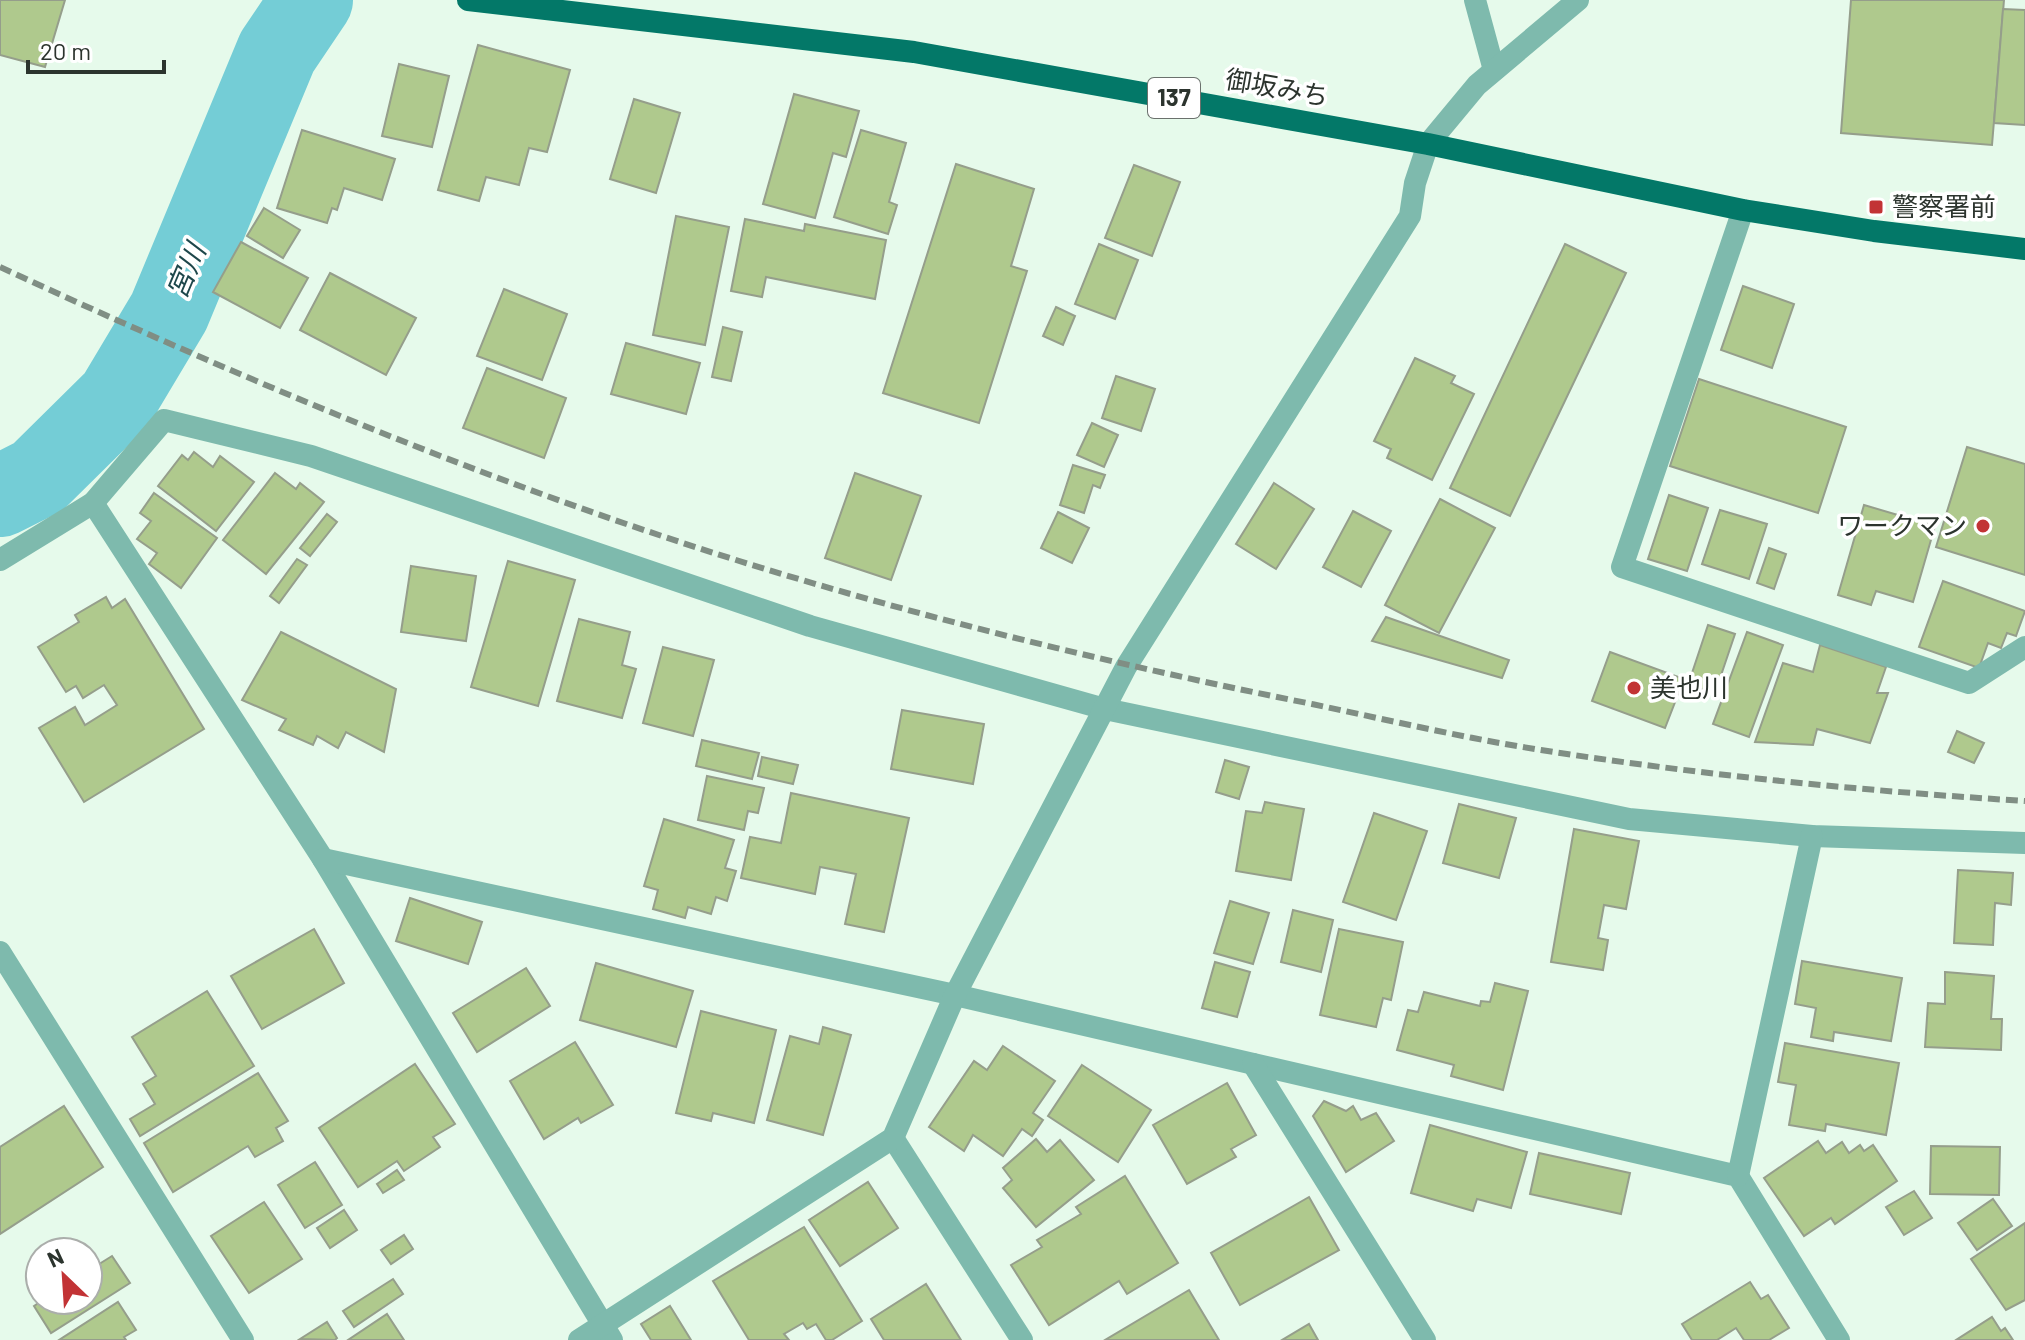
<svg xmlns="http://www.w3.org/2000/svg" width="2025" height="1340" font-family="Barlow,'Noto Sans JP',sans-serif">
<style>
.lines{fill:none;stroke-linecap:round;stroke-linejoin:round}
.river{stroke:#74cdd6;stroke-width:82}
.building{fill:#afc98d;stroke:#959e8b;stroke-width:2}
.service{stroke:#7ebaad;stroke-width:22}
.minor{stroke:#7ebaad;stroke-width:22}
.tertiary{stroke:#7ebaad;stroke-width:22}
.trunk{stroke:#037868;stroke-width:22}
.rail{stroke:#808e84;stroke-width:6;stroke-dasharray:12 6;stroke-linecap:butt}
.poi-dot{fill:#c23335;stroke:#fff;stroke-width:3}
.labels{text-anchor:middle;stroke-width:7;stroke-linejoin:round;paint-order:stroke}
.shield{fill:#fff;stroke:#6b716d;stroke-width:2}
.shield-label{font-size:24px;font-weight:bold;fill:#2c342e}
.street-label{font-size:26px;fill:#2c342e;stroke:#fff}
.poi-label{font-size:26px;fill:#2c342e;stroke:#fff;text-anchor:start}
.water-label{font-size:28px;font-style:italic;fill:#1e474b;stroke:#fff}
</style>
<rect width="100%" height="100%" fill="#e6faeb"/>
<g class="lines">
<path class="river" d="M0,496L38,477L117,399L169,312L277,52L312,0"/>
</g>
<g class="building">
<path d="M0,0H65L45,67L0,55Z"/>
<path d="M1851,0H2004L1992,145L1841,133Z"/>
<path d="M2003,9L2025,10V125L1994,123Z"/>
<path d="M478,45L570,70L547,152L529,148L519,185L486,177L479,201L438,190Z"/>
<path d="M399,64L449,76L432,147L382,136Z"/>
<path d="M794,94L859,111L846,157L833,153L815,218L763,204Z"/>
<path d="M634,99L680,113L656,193L610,179Z"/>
<path d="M302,130L395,159L382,200L344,188L337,210L332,208L327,223L277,208Z"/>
<path d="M861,130L906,143L889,202L897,205L888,234L834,217Z"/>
<path d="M956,164L1034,189L1011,266L1027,271L979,423L883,393Z"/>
<path d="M1134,165L1180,182L1152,256L1105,238Z"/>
<path d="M264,208L300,230L283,258L247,236Z"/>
<path d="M676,216L729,227L705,345L653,335Z"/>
<path d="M745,219L804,231L805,224L886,240L875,299L766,277L762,297L731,291Z"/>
<path d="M241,242L308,278L280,328L213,292Z"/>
<path d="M1099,244L1138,260L1115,319L1075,304Z"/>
<path d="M1565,244L1626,273L1510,516L1450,488Z"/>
<path d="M330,273L416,318L386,375L300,330Z"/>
<path d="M1743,286L1794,304L1772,368L1721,350Z"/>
<path d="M504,289L567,314L542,380L477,356Z"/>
<path d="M1056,307L1075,316L1063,345L1043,336Z"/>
<path d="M723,327L742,332L731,381L712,377Z"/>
<path d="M626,343L700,363L686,414L611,394Z"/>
<path d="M1415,358L1455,376L1451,383L1474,394L1432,480L1387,458L1391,449L1374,441Z"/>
<path d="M487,368L566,398L544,458L463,428Z"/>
<path d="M1116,376L1155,389L1141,431L1102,418Z"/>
<path d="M1699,379L1846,427L1818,513L1670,466Z"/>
<path d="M1092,423L1118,435L1104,467L1077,455Z"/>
<path d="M1967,447L2025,464V575L1936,547Z"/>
<path d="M194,452L213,467L220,456L254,482L216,531L158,486L182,455L188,460Z"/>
<path d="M1073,465L1105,475L1100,488L1093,485L1084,513L1060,505Z"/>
<path d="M275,473L296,489L300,483L324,502L266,574L223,540Z"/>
<path d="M855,473L921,496L891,580L825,558Z"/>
<path d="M1274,483L1314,509L1276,569L1236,544Z"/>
<path d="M154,493L217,538L181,588L149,564L157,553L137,539L151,521L140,513Z"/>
<path d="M1669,495L1708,508L1687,571L1648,559Z"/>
<path d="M1440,499L1495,528L1439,633L1385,605Z"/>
<path d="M1864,505L1935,526L1913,602L1876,591L1871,605L1838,595Z"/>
<path d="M1720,510L1767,524L1749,579L1702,564Z"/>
<path d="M1353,511L1391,531L1361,587L1323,567Z"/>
<path d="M1058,512L1089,528L1072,563L1041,548Z"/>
<path d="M327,514L337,522L310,556L300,548Z"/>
<path d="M1769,548L1786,554L1774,589L1757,583Z"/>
<path d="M297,559L307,565L279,603L270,596Z"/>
<path d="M508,561L575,580L538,706L471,687Z"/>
<path d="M411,566L476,576L466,641L401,632Z"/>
<path d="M1943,581L2025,611L2016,636L2007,633L2001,648L1988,643L1979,668L1919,647Z"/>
<path d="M106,597L112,608L125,599L204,729L84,802L39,728L75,707L85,725L117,705L104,685L83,698L76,686L66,692L38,647L79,622L75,615Z"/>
<path d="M1386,617L1509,660L1502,678L1372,641Z"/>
<path d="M579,619L630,632L622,665L636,669L622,718L557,701Z"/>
<path d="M1708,625L1735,634L1715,693L1688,685Z"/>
<path d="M281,632L396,689L384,752L346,732L338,748L317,736L313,745L279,730L286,719L242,700Z"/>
<path d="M1747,632L1783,645L1749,737L1713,724Z"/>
<path d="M1820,645L1886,667L1877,693H1888L1870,743L1817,729L1813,745L1755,742L1783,663L1813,672Z"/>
<path d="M663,647L714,660L693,736L643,723Z"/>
<path d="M1610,652L1684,679L1665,728L1592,701Z"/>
<path d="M902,710L984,724L973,784L891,769Z"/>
<path d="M1957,731L1984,743L1974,763L1948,752Z"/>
<path d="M702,740L759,753L752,779L696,766Z"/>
<path d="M762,757L798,765L793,784L758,776Z"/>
<path d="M1225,760L1249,767L1239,799L1216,792Z"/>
<path d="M707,776L764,788L758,813L748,811L744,830L698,820Z"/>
<path d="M791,793L909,818L884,932L845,924L856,874L820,867L815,894L741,878L750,837L781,843Z"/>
<path d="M1265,802L1304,809L1291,880L1236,871L1246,811L1262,813Z"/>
<path d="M1459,804L1516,818L1499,878L1443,863Z"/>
<path d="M1374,813L1427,831L1396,920L1343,902Z"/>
<path d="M664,819L734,840L725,868L736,871L727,901L716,897L711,914L688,907L685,918L653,909L658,890L644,886Z"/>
<path d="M1574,829L1639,841L1626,909L1604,905L1598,938L1608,940L1603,970L1551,962Z"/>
<path d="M1958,870L2013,873L2011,905L1995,903L1993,945L1954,943Z"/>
<path d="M410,898L482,922L468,964L396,941Z"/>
<path d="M1230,901L1269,913L1253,964L1214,953Z"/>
<path d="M1293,910L1333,920L1321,972L1281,962Z"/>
<path d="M314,929L344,983L262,1029L231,976Z"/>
<path d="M1339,929L1403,942L1391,1000L1383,998L1376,1027L1320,1015Z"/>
<path d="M1802,961L1902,978L1891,1041L1834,1032L1833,1041L1811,1037L1816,1008L1795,1004Z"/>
<path d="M1215,962L1250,972L1237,1017L1202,1008Z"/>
<path d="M596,963L693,991L676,1047L580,1020Z"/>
<path d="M526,968L550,1006L477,1052L453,1013Z"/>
<path d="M1945,972L1994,976L1991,1019H2002L2001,1050L1925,1047L1928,1003L1945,1004Z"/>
<path d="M1495,983L1528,991L1503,1090L1451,1076L1454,1065L1397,1050L1408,1010L1418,1012L1424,992L1480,1006L1481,1001L1490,1002Z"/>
<path d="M207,991L254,1066L140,1136L130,1119L155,1104L143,1084L156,1076L132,1037Z"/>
<path d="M701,1011L776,1030L754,1123L713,1113L711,1121L676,1113Z"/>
<path d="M823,1027L851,1035L823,1135L767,1120L790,1036L819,1044Z"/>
<path d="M575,1042L613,1105L581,1123L578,1118L544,1139L510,1081Z"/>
<path d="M1785,1043L1899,1063L1886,1135L1826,1124L1825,1131L1789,1125L1796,1085L1778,1082Z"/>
<path d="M1003,1046L1055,1081L1033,1113L1043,1120L1032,1136L1022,1129L1003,1156L973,1135L964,1151L929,1127L974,1061L987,1070Z"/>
<path d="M415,1064L455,1124L433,1137L440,1147L404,1171L397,1161L358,1187L319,1128Z"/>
<path d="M1082,1065L1151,1110L1118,1162L1048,1116Z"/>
<path d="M258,1073L288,1121L276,1128L283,1141L255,1157L248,1146L173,1192L144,1143Z"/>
<path d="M1227,1083L1256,1135L1231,1149L1236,1157L1187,1184L1153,1125Z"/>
<path d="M1324,1101L1346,1111L1353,1106L1361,1120L1376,1113L1394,1141L1346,1172L1313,1116Z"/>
<path d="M64,1106L103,1167L0,1234V1147Z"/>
<path d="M1430,1125L1527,1152L1511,1208L1477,1199L1473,1211L1411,1193Z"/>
<path d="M1036,1139L1047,1152L1060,1140L1094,1180L1036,1227L1003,1188L1012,1180L1003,1168Z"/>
<path d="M1818,1141L1826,1153L1842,1142L1849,1153L1860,1145L1864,1151L1873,1145L1897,1181L1835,1224L1831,1218L1804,1236L1764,1178Z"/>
<path d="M1931,1146L2000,1147L1999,1195L1930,1194Z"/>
<path d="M1539,1153L1630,1173L1621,1214L1530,1194Z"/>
<path d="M315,1162L342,1205L305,1228L278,1185Z"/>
<path d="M397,1170L404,1180L383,1193L377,1184Z"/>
<path d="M1125,1176L1178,1263L1127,1294L1119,1281L1049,1325L1011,1265L1042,1247L1037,1240L1081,1214L1076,1207Z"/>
<path d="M868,1182L898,1228L840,1266L809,1220Z"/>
<path d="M1914,1191L1932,1218L1904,1235L1886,1207Z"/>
<path d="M1309,1197L1339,1250L1240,1305L1211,1253Z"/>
<path d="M1993,1199L2012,1226L1977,1250L1958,1223Z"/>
<path d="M264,1202L302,1259L249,1293L211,1236Z"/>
<path d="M344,1210L357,1230L330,1248L317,1228Z"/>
<path d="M2025,1223V1300L2006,1310L1971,1259Z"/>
<path d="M804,1227L862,1321L832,1340H826L816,1324L807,1329L803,1323L784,1334L789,1340H749L713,1281Z"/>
<path d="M404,1235L413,1249L391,1264L381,1250Z"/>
<path d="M112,1256L130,1283L51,1333L34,1306L43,1300H88V1271Z"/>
<path d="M393,1279L403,1294L354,1327L343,1311Z"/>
<path d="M1750,1282L1761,1299L1768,1295L1789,1328L1769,1340H1744L1736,1328L1717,1340H1692L1682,1324Z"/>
<path d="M926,1284L961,1340H884L871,1319Z"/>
<path d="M1189,1290L1219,1340H1105Z"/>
<path d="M118,1302L136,1330L124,1337L126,1340H59Z"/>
<path d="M670,1306L691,1340H651L641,1324Z"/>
<path d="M387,1314L404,1340H348Z"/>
<path d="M1992,1317L2001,1331L2005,1328L2013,1340H1956Z"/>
<path d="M327,1322L337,1338L335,1340L300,1339Z"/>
<path d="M1309,1324L1318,1340H1282Z"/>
</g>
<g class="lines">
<path class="service" d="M1475,0L1494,70"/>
<g class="minor">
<path d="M1743,210L1622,567L1969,683L2025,647"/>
<path d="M93,503L323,859L612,1340"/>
<path d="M0,560L93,503L164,420L311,456L810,626L1105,709L1629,819L1812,836L2025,843"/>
<path d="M323,859L955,995L1738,1176L1839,1340"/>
<path d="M0,952L243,1340"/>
<path d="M1253,1064L1425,1340"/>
<path d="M893,1138L1022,1340"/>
<path d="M1738,1176L1812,836"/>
<path d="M579,1340L893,1138L955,995L1126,667L1410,216L1415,183L1428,144"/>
</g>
<path class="tertiary" d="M1428,144L1477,85L1578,0"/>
<path class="trunk" d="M468,0L914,52L1428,144L1743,210L1874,231L2025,249"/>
<path class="rail" d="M0,267C234,375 472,476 717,554C913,616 1111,664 1312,704C1388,720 1464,738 1541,750C1701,775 1863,791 2025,801"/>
</g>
<g class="poi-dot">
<rect x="1868" y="199" width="16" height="16" rx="4"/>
<circle cx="1983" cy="526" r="8"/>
<circle cx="1634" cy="688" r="8"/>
</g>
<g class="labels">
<rect class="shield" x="1148" y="78" width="52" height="40" rx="6"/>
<g class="shield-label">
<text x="1174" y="106">137</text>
</g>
<g class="street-label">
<text transform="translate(1277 88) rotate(10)" y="9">御坂みち</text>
</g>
<g class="poi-label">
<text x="1892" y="216">警察署前</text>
<text x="1967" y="535" text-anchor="end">ワークマン</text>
<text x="1650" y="697">美也川</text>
</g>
<g class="water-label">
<text transform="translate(186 271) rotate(-67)" y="10">宮川</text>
</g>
</g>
<g transform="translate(64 1276) rotate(335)"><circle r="38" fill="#ffffff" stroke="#abaeab" stroke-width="2"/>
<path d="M0-6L14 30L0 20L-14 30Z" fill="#c23335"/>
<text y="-12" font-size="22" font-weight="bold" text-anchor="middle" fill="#2c342e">N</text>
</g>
<path d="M28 60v12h136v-12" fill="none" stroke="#2c342e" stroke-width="4"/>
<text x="40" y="60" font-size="24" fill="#2c342e" stroke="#ffffff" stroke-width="6" paint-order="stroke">20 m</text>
</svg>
